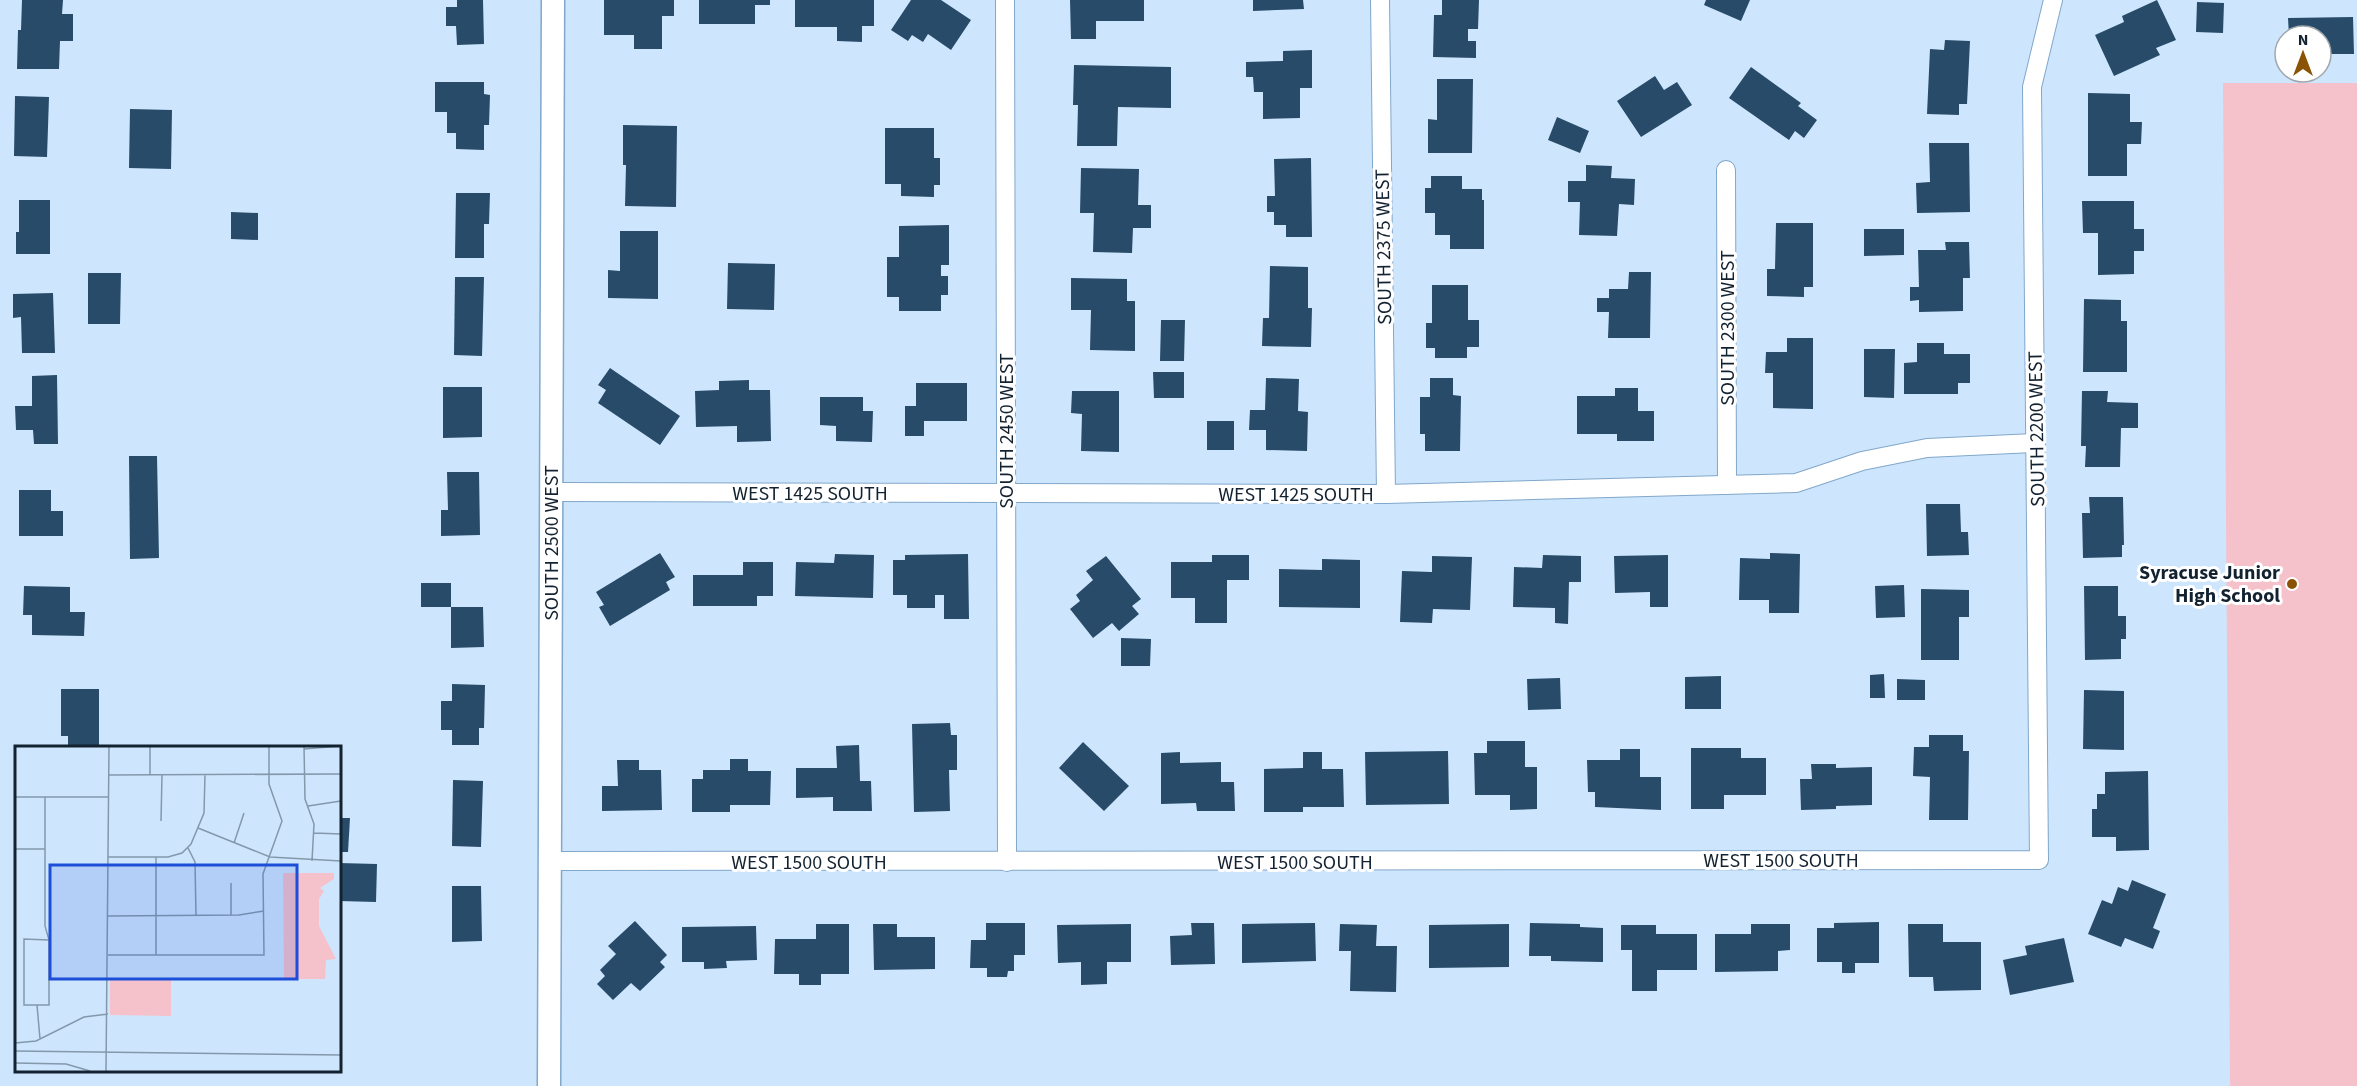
<svg xmlns="http://www.w3.org/2000/svg" width="2357" height="1086" font-family="'Source Sans 3',sans-serif">
<style>
.green{fill:#f5c1cb}
.building{fill:#274b69}
.lines{fill:none;stroke-linecap:round;stroke-linejoin:round}
.minor-casing{stroke:#81a7ca;stroke-width:20}
.tertiary-casing{stroke:#81a7ca;stroke-width:25}
.minor{stroke:#fff;stroke-width:18}
.tertiary{stroke:#fff;stroke-width:22}
.poi-dot{fill:#8a5305;stroke:#fff;stroke-width:2}
.labels{text-anchor:middle;stroke-width:6;stroke-linejoin:round;paint-order:stroke}
.street-label{font-size:20px;fill:#132230;stroke:#fff}
.poi-label{font-size:20px;font-weight:bold;fill:#132230;stroke:#fff;text-anchor:end}
.inset-road{fill:none;stroke:#8398ab;stroke-width:1.5}
.view{fill:#1d4ed8;fill-opacity:0.15;stroke:#1d4ed8;stroke-width:3}
.inset-edge{fill:none;stroke:#132230;stroke-width:3}
</style>
<rect width="100%" height="100%" fill="#cee6fd"/>
<path class="green" d="M2223,83H2357V1086H2230Z"/>
<g class="building">
<path d="M22,0H63L62,14H73V41H60L59,69H17L18,30H21Z"/>
<path d="M457,0H483L484,44L457,45L456,26H446V7H457Z"/>
<path d="M604,0H674V16H662V49H634V35H604Z"/>
<path d="M699,0H770V5H755V24H699Z"/>
<path d="M795,0H874V26H862V42L837,41V27H795Z"/>
<path d="M911,0H941L971,20L951,50L928,34L923,42L912,35L908,41L891,30Z"/>
<path d="M1070,0H1144V21H1096V39H1071Z"/>
<path d="M1253,0H1303L1304,9L1253,11Z"/>
<path d="M1442,0H1479L1478,29H1468V41H1476V58L1433,57L1434,15H1442Z"/>
<path d="M1706,0H1750L1741,21L1704,5Z"/>
<path d="M2157,0L2176,40L2156,48L2160,55L2114,76L2095,35L2124,22L2122,16Z"/>
<path d="M2197,2L2224,3L2223,33L2196,32Z"/>
<path d="M2353,17L2354,54H2321V36H2289L2288,18Z"/>
<path d="M1945,40L1970,41L1967,104H1959V115L1927,114L1930,49L1944,50Z"/>
<path d="M1312,50V88H1300V118L1263,119V92H1254L1253,77H1246V62L1283,61V51Z"/>
<path d="M1074,65L1171,67V108L1118,107L1117,146H1077L1078,105H1073Z"/>
<path d="M1751,67L1801,103L1798,106L1817,120L1804,138L1795,131L1789,140L1729,98Z"/>
<path d="M1655,76L1664,90L1677,82L1692,105L1641,137L1617,101Z"/>
<path d="M1437,79H1473L1472,153H1428V119L1437,120Z"/>
<path d="M435,82H484V94L490,95L489,125H484V150L456,149V133H447V112H435Z"/>
<path d="M2088,93L2130,94V122H2142L2141,144H2127V176H2088Z"/>
<path d="M15,96L49,97L47,157L14,156Z"/>
<path d="M130,109L172,110L171,169L129,168Z"/>
<path d="M1557,117L1589,131L1580,153L1548,140Z"/>
<path d="M623,125L677,126L676,207L625,206L626,165H623Z"/>
<path d="M885,128H934V158H940V185H934V197L901,196V184H885Z"/>
<path d="M1929,143H1969L1970,212L1917,213L1916,183L1930,182Z"/>
<path d="M1311,158L1312,237H1286V225H1274V212H1267V196H1275L1274,159Z"/>
<path d="M1586,165L1612,166L1611,178L1635,179L1634,205L1619,204L1617,236L1579,235L1580,202H1568V181H1586Z"/>
<path d="M1081,168L1139,169L1138,205H1151V228H1133L1132,253L1093,252L1094,213H1080Z"/>
<path d="M1431,176H1462V189H1482V200H1484V249H1450V235H1435V213H1425V188H1431Z"/>
<path d="M456,193H490L489,224H484V258H455Z"/>
<path d="M19,200H50V254H16V232H19Z"/>
<path d="M2082,201H2134V229H2144V251H2134V274L2098,275V233H2083Z"/>
<path d="M231,212L258,213V240L231,239Z"/>
<path d="M1776,223H1813V287H1804V297L1767,296V269H1775Z"/>
<path d="M949,225V265H941V276H948V295H941V311H899V297H887V257H899V226Z"/>
<path d="M1864,229H1904V255L1864,256Z"/>
<path d="M620,231H658V299L608,298V270L620,271Z"/>
<path d="M1945,242H1969L1970,278H1963V311L1919,312V300L1910,301V287H1919L1918,250H1946Z"/>
<path d="M728,263L775,264L774,310L727,309Z"/>
<path d="M1270,266L1308,267V308H1312L1311,347L1262,346L1263,318H1269Z"/>
<path d="M1629,272H1651L1650,338H1608L1609,312H1597V298H1609V289H1628Z"/>
<path d="M88,273H121L120,324H88Z"/>
<path d="M455,277H484L482,356L454,355Z"/>
<path d="M1071,278L1127,279V301H1135V351L1090,350L1091,310H1071Z"/>
<path d="M1432,285H1468V320H1479V347H1467V358H1435V348H1426V323H1432Z"/>
<path d="M53,293L55,353H22L21,317L13,318V294Z"/>
<path d="M2084,299L2121,300V321H2127V372H2083Z"/>
<path d="M1161,320H1185L1184,361H1160Z"/>
<path d="M1787,338H1813V409L1773,408V373H1765L1766,352H1787Z"/>
<path d="M1917,343H1944V354H1970V383H1958V394H1904V363L1917,362Z"/>
<path d="M1864,349H1895L1894,398L1864,397Z"/>
<path d="M610,368L680,416L660,445L598,403L606,390L598,385Z"/>
<path d="M1153,372H1184V398H1154Z"/>
<path d="M57,375L58,444H34L33,430H16L15,406H32V376Z"/>
<path d="M1266,378L1299,379L1298,411L1308,412L1307,451L1266,450V430H1249L1250,410H1265Z"/>
<path d="M1430,378H1453V395L1461,396L1460,451H1425V434H1420V397H1430Z"/>
<path d="M749,380V390H770L771,441L737,442V426L696,427L695,391L719,390V381Z"/>
<path d="M916,383H967V421H924V436H905V406H916Z"/>
<path d="M443,387H482V437L443,438Z"/>
<path d="M1615,388H1638V411H1654V441H1617V434H1577V396H1615Z"/>
<path d="M1072,391H1119V452L1081,451L1082,414L1071,413Z"/>
<path d="M2082,391H2108L2107,402L2138,403V428H2121L2120,467H2085L2086,446H2081Z"/>
<path d="M820,397H863V411H873L872,442L836,441V426L820,425Z"/>
<rect x="1207" y="421" width="27" height="29"/>
<path d="M129,456H157L159,558L130,559Z"/>
<path d="M447,472H479L480,535L441,536V510H448Z"/>
<path d="M19,490H51V511H63V536H19Z"/>
<path d="M2089,497H2123L2124,545H2122V557L2083,558L2082,513H2090Z"/>
<path d="M1926,504H1960L1961,532H1968L1969,555L1927,556Z"/>
<path d="M660,553L675,577L666,582L670,590L610,626L599,607L604,605L596,592Z"/>
<path d="M1770,553L1800,554L1799,613H1769V600H1739L1740,558L1770,559Z"/>
<path d="M835,554L874,555L873,598L795,596L796,562L834,563Z"/>
<path d="M968,554L969,619H944V595H935V608H907V595H893V560H905V555Z"/>
<path d="M1212,555H1249V580H1227V623H1195V598H1171V562H1212Z"/>
<path d="M1543,555L1581,556V582H1569L1568,624L1555,623V608L1513,607L1514,567L1542,568Z"/>
<path d="M1668,555V607H1650V592L1615,593L1614,556Z"/>
<path d="M1106,556L1141,599L1132,606L1139,614L1119,631L1112,623L1093,638L1070,609L1080,601L1076,595L1093,580L1086,571Z"/>
<path d="M1432,556L1472,557L1470,610L1433,609L1432,623L1400,622L1402,571L1432,572Z"/>
<path d="M1322,559L1360,560V608L1279,607V569L1322,570Z"/>
<path d="M743,562H773V596H757V606H693V575H743Z"/>
<path d="M421,583H451V607H483L484,647L451,648V607H421Z"/>
<path d="M1904,585L1905,617L1876,618L1875,586Z"/>
<path d="M24,586L70,587V612H85L84,636L32,635V615H23Z"/>
<path d="M2084,586H2118V616H2126V639H2121V659L2085,660Z"/>
<path d="M1921,589L1969,590V617H1959V660H1921Z"/>
<path d="M1121,638L1151,639L1150,666H1121Z"/>
<path d="M1884,674L1885,698H1870V675Z"/>
<path d="M1721,676V709H1685V677Z"/>
<path d="M1560,678L1561,709L1528,710L1527,679Z"/>
<path d="M1897,679L1925,680V700H1897Z"/>
<path d="M452,684L485,685L484,728H479V745H452V730H441V701H452Z"/>
<path d="M61,689H99V747H68V736H61Z"/>
<path d="M2084,690L2124,691V750L2083,749Z"/>
<path d="M950,723L951,735H957V770H949L950,811L914,812L912,724Z"/>
<path d="M1929,735H1963V751H1969L1968,820H1929L1930,777L1913,776L1914,747H1929Z"/>
<path d="M1487,741H1525V767H1537V809L1510,810V795H1475L1474,753H1487Z"/>
<path d="M1083,742L1129,786L1104,811L1059,768Z"/>
<path d="M859,745L860,781H871L872,811H833V797L796,798V768H837L836,746Z"/>
<path d="M1691,748H1741V758H1766V795H1724V809H1691Z"/>
<path d="M1620,749H1640V777H1661V810L1595,807V792H1588L1587,760H1620Z"/>
<path d="M1448,751L1449,804L1366,805L1365,752Z"/>
<path d="M1180,752V763L1221,762V782H1234L1235,811H1197L1196,803L1161,804V753Z"/>
<path d="M1303,752H1322V769H1343L1344,807H1303V812H1264V769L1303,768Z"/>
<path d="M730,759H748V771H771L770,805H730V812H692V779H703V770H730Z"/>
<path d="M617,760H639V770H661L662,810L602,811V786H618Z"/>
<path d="M1811,764H1836V768L1872,767V805L1836,806V809L1801,810L1800,779H1812Z"/>
<path d="M2148,771L2149,850L2116,851V837H2092V809H2097V794H2105V772Z"/>
<path d="M453,780L483,781L481,847L452,846Z"/>
<path d="M339,818H350L348,852H339Z"/>
<path d="M339,863L377,864L376,902L339,901Z"/>
<path d="M2132,880L2166,894L2153,928L2160,931L2153,949L2125,938L2121,947L2088,934L2102,900L2112,904L2118,887L2128,891Z"/>
<path d="M452,886H481L482,941L452,942Z"/>
<path d="M635,921L667,955L660,962L665,967L640,991L631,983L613,1000L597,984L605,976L600,970L616,954L608,946Z"/>
<path d="M1879,922V963H1855V973H1842V962H1817V928H1834V923Z"/>
<path d="M986,923H1025V955H1014V971H1008L1007,977H987V968H970L971,940H986Z"/>
<path d="M1191,923H1214L1215,964L1171,965L1170,936L1192,935Z"/>
<path d="M1315,923L1316,961L1242,963V924Z"/>
<path d="M1530,923L1580,924V927L1603,928V962L1551,961V956H1529Z"/>
<path d="M816,924H849V974H821V985H799V974H774L775,939H816Z"/>
<path d="M873,924H897V937H935V969L874,970Z"/>
<path d="M1131,924V962H1107V984L1081,985V962L1058,963L1057,925Z"/>
<path d="M1340,924L1377,925L1376,946H1397L1396,992L1350,991L1351,951H1339Z"/>
<path d="M1509,924V967L1429,968V925Z"/>
<path d="M1751,924H1790V950L1778,951V971L1715,972V934H1751Z"/>
<path d="M1908,924H1943V942H1981V990L1934,991L1933,977H1909Z"/>
<path d="M1621,925H1656V934H1697V970H1657V991H1632V950H1621Z"/>
<path d="M756,926L757,960L726,961L727,968L704,969V962H682V927Z"/>
<path d="M2064,938L2074,982L2010,995L2003,960L2027,955L2025,946Z"/>
</g>
<g class="lines">
<g class="minor-casing">
<g id="minor">
<path d="M1005,0L1007,862"/>
<path d="M1380,0L1386,494"/>
<path d="M1726,170L1727,485"/>
<path d="M552,492L1386,494L1796,483L1862,461L1927,448L2036,443"/>
<path d="M550,861L2039,860L2032,87L2053,0"/>
</g>
</g>
<g class="tertiary-casing">
<path id="tertiary" d="M549,1086L553,0"/>
</g>
<use href="#minor" class="minor"/>
<use href="#tertiary" class="tertiary"/>
</g>
<circle class="poi-dot" cx="2292" cy="584" r="6"/>
<g class="labels">
<g class="street-label">
<text transform="translate(1383 247) rotate(-91)" y="7">SOUTH 2375 WEST</text>
<text transform="translate(1727 328) rotate(-90)" y="7">SOUTH 2300 WEST</text>
<text transform="translate(2036 429) rotate(-91)" y="7">SOUTH 2200 WEST</text>
<text transform="translate(1006 431) rotate(-90)" y="7">SOUTH 2450 WEST</text>
<text x="810" y="500">WEST 1425 SOUTH</text>
<text x="1296" y="501">WEST 1425 SOUTH</text>
<text transform="translate(551 543) rotate(-90)" y="7">SOUTH 2500 WEST</text>
<text x="1781" y="867">WEST 1500 SOUTH</text>
<text x="809" y="869">WEST 1500 SOUTH</text>
<text x="1295" y="869">WEST 1500 SOUTH</text>
</g>
<g class="poi-label">
<text x="2280" y="579">Syracuse Junior<tspan x="2280" dy="23">High School</tspan></text>
</g>
</g>
<g transform="translate(15 746)">
<rect width="326" height="326" fill="#cee6fd"/>
<path d="M268,127H319V133L305,142L309,145L304,153V180L321,213L311,214L310,233H269ZM156,233V270L95,269V234Z" fill="#f5c1cb"/>
<path class="inset-road" d="M289,0L290,53L299,78L297,115M289,3L325,0M94,29L326,28M135,29V0M0,51H94M30,51V180L34,194V259H9V193L34,194M293,60L326,55M146,75L147,29M183,82L255,111L326,115M299,87L326,88M219,97L229,67M173,102L180,116L181,170M0,103H30M93,111H153L167,107L176,98L189,67L190,29M141,111V209M216,137V170M93,170L224,169L249,165M93,209H249L248,128L267,75L254,38V0M22,259L25,293M0,297L21,295L69,271L93,268M0,305L326,309M0,317L51,318L75,325M91,325L94,0"/>
<path class="view" d="M35,119H282V233H35Z"/>
<rect width="326" height="326" class="inset-edge"/>
</g>
<g transform="translate(2303 54)"><circle r="28" fill="#ffffff" stroke="#a1a7ac" stroke-width="1.5"/>
<path d="M0-4.5L10 22L0 15L-10 22Z" fill="#8a5305"/>
<text y="-9" font-size="16" font-weight="bold" text-anchor="middle" fill="#132230">N</text>
</g>
</svg>
